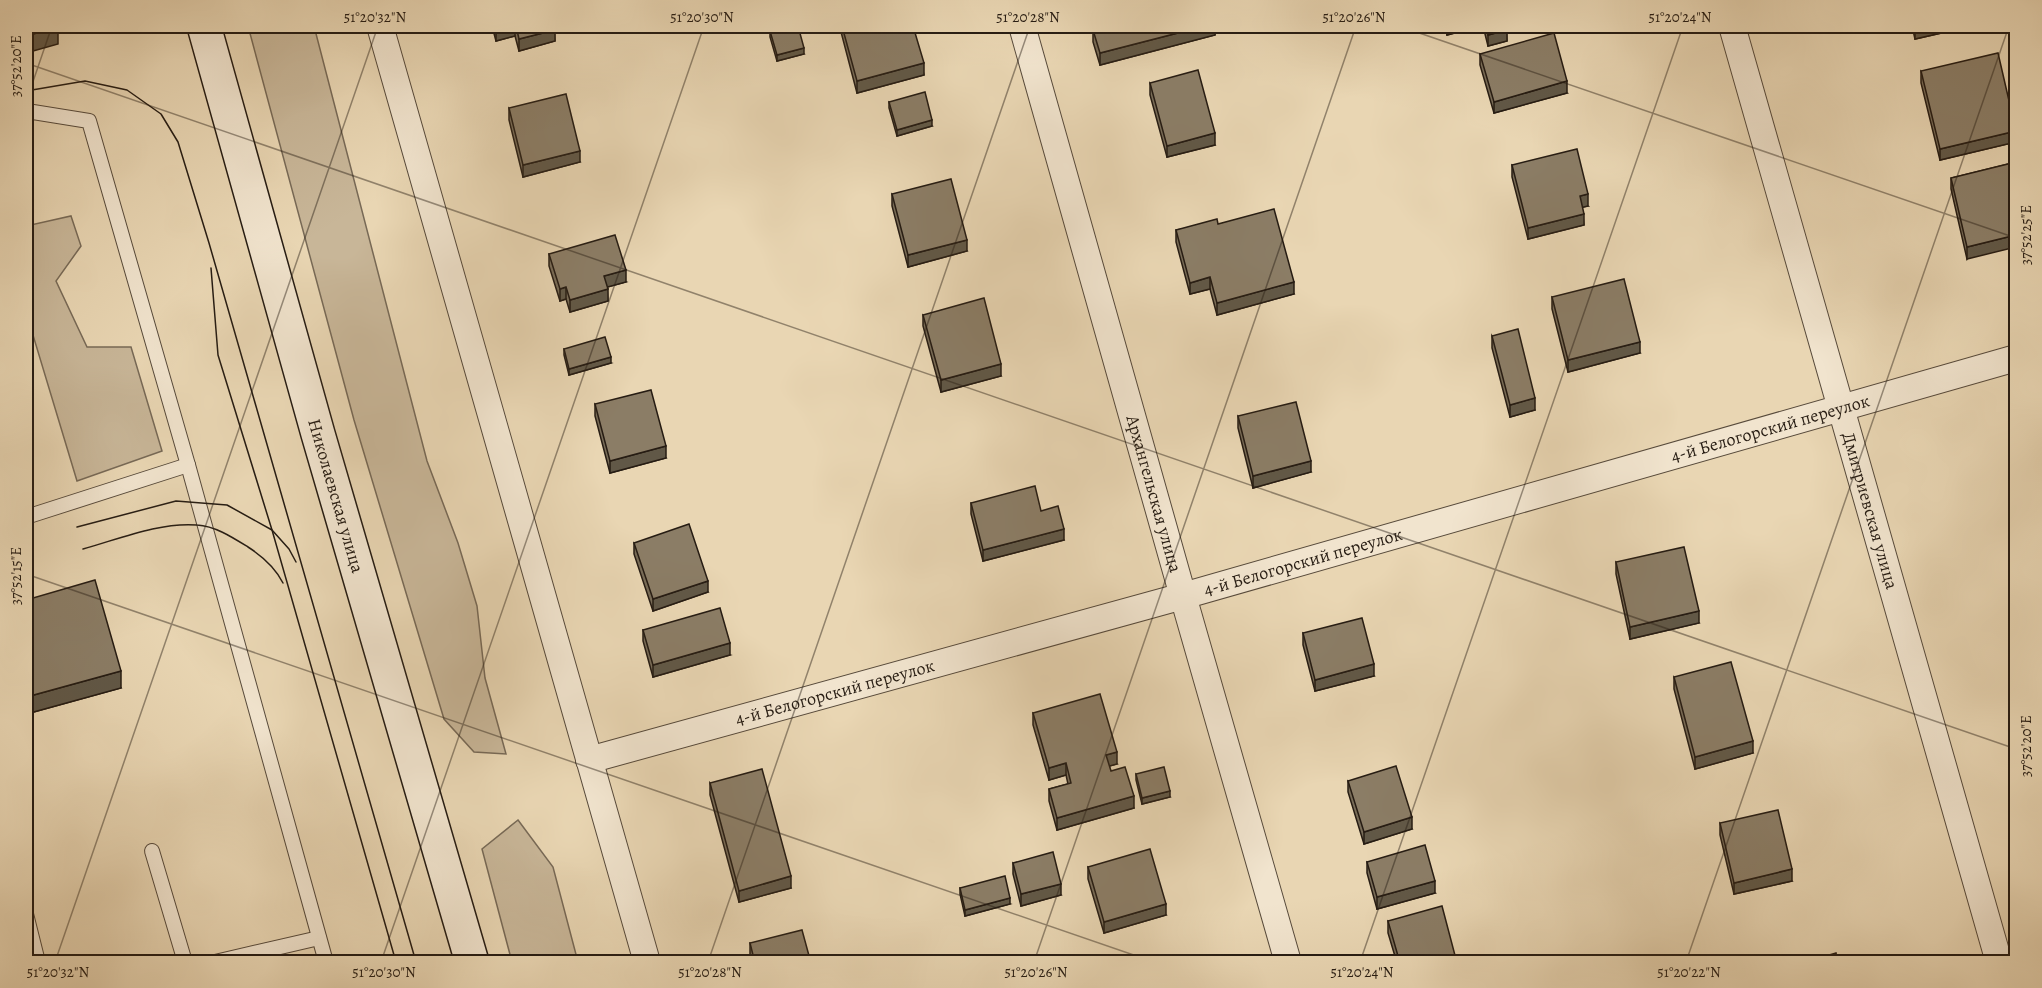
<svg xmlns="http://www.w3.org/2000/svg" width="2042" height="988" font-family="Alegreya,serif">
<style>
.green{fill:#c8b698;stroke:#776956;stroke-width:1.5}
.lines{fill:none;stroke-linecap:round;stroke-linejoin:round}
.service-casing{stroke:#574a3b;stroke-width:16}
.minor-casing{stroke:#574a3b;stroke-width:28}
.secondary-casing{stroke:#261c13;stroke-width:36}
.service{stroke:#f1e4ce;stroke-width:14}
.minor{stroke:#f1e4ce;stroke-width:26}
.secondary{stroke:#f1e4ce;stroke-width:33}
.tram{stroke:#261c13;stroke-width:1.5}
.wall{fill:#786c58;stroke:#261c13;stroke-width:1.5}
.shaded-wall{fill:#615847;stroke:#261c13;stroke-width:1.5}
.building{fill:#8b7d66;stroke:#261c13;stroke-width:1.5}
.ticks{fill:none;stroke:#261c13;stroke-width:1.5;stroke-opacity:0.45}
.labels{text-anchor:middle;stroke-width:6;stroke-linejoin:round;paint-order:stroke}
.street-label{font-size:18px;fill:#261c13;stroke:#f1e4ce}
.neatline{fill:none;stroke:#261c13;stroke-width:2}
.ticks-label{font-size:15px;text-anchor:middle;fill:#261c13}
</style>
<rect width="100%" height="100%" fill="#e9d6b3"/>
<filter id="stains"><feTurbulence type="fractalNoise" baseFrequency=".00333" numOctaves="4"/><feColorMatrix values="0 0 0 0 .2 0 0 0 0 .09 0 0 0 0 .02 0 0 0 .5 -.17"/></filter>
<radialGradient id="worn" r=".72"><stop offset=".6" stop-color="#630" stop-opacity="0"/><stop offset="1" stop-color="#630" stop-opacity=".3"/></radialGradient>
<g class="green">
<path d="M248,26H314L427,461L458,543L477,606L485,678L506,754L474,752L444,719L354,420Z"/>
<path d="M71,216L81,246L56,281L87,347H131L162,451L77,481L26,312V226Z"/>
<path d="M518,820L553,867L578,962H512L482,849Z"/>
</g>
<g class="lines">
<g class="service-casing">
<g id="service">
<path d="M26,114L33,112L89,121L188,465L326,962"/>
<path d="M26,517L188,465"/>
<path d="M152,851L185,962"/>
<path d="M26,914L38,962"/>
<path d="M215,962L319,938"/>
</g>
</g>
<g class="minor-casing">
<g id="minor">
<path d="M380,26L647,962"/>
<path id="s1" d="M1022,26L1183,596L1288,962"/>
<path id="s2" d="M1732,26L1999,962"/>
<path id="s3" d="M589,760L1183,596L2016,358"/>
</g>
</g>
<g class="secondary-casing">
<g id="secondary">
<path id="s4" d="M204,26L318,434L472,962"/>
</g>
</g>
<use href="#service" class="service"/>
<use href="#minor" class="minor"/>
<use href="#secondary" class="secondary"/>
<g class="tram">
<path d="M26,91L85,81L127,90L161,114L178,142L209,243L416,962"/>
<path d="M211,268L218,355L272,530L396,962"/>
<path d="M77,527L176,501L227,505L272,530L289,549L296,562"/>
<path d="M83,549C119,539 159,522 197,525C215,526 232,537 248,547C262,556 275,567 283,583"/>
</g>
</g>
<g class="wall">
<path d="M492,26H554L555,41L519,51L515,36L496,41Z"/>
<path d="M841,26H913L924,75L857,93L841,32Z"/>
<path d="M1215,26V35L1100,65L1093,42V30Z"/>
<path d="M1445,26H1481L1447,35Z"/>
<path d="M1483,26H1506L1507,41L1488,46Z"/>
<path d="M1912,26H1972L1915,39Z"/>
<path d="M770,31L804,54L777,61L770,37Z"/>
<path d="M1480,54L1567,93L1494,113L1480,65Z"/>
<path d="M1921,71L2016,142L1940,160L1921,83Z"/>
<path d="M1150,83L1215,145L1167,157L1150,95Z"/>
<path d="M889,102L932,126L897,136L889,108Z"/>
<path d="M509,108L580,162L523,177L509,120Z"/>
<path d="M2016,162L1967,259L1951,189V178Z"/>
<path d="M1512,165L1588,206L1582,207L1584,225L1528,239L1512,177Z"/>
<path d="M892,194L967,251L908,267L892,206Z"/>
<path d="M1218,224L1294,294L1217,315L1210,289L1190,294L1176,242V230Z"/>
<path d="M549,254L626,282L607,287L608,301L570,312L566,299L560,301L549,266Z"/>
<path d="M1552,297L1640,353L1568,372L1552,309Z"/>
<path d="M923,315L1001,376L941,392L923,326Z"/>
<path d="M1492,336L1535,410L1510,417L1492,348Z"/>
<path d="M564,349L611,363L569,375L564,355Z"/>
<path d="M595,404L666,458L610,473L595,416Z"/>
<path d="M1238,416L1311,472L1253,488L1238,428Z"/>
<path d="M971,503L1041,511L1064,540L983,561L971,514Z"/>
<path d="M634,543L708,592L653,611L634,554Z"/>
<path d="M1616,562L1699,623L1630,639L1616,574Z"/>
<path d="M26,600L121,688L30,713L26,696Z"/>
<path d="M643,630L730,655L653,677L643,641Z"/>
<path d="M1303,633L1374,676L1315,691L1303,645Z"/>
<path d="M1674,677L1753,753L1695,769L1674,689Z"/>
<path d="M1033,713L1117,764L1109,766L1111,771L1134,808L1057,830L1049,801V789L1068,784L1066,775L1049,780L1033,725Z"/>
<path d="M1136,774L1170,797L1142,804L1136,780Z"/>
<path d="M1348,781L1412,829L1364,844L1348,792Z"/>
<path d="M710,783L791,888L739,902L710,795Z"/>
<path d="M1720,823L1792,881L1734,894L1720,835Z"/>
<path d="M1367,862L1435,893L1377,909L1367,873Z"/>
<path d="M1013,863L1061,895L1021,906L1013,874Z"/>
<path d="M1088,867L1166,915L1104,933L1088,879Z"/>
<path d="M960,888L1010,904L965,916L960,894Z"/>
<path d="M1388,921L1457,963H1397L1388,933Z"/>
<path d="M750,943L811,963H752L750,955Z"/>
</g>
<g class="shaded-wall">
<path d="M511,26H515V36L496,41V29Z"/>
<path d="M1205,26H1215V35L1100,65V53Z"/>
<path d="M1447,26H1481L1447,35Z"/>
<path d="M1922,26H1972L1915,39V27Z"/>
<path d="M58,27V44L26,53V36Z"/>
<path d="M555,30V41L519,51V39Z"/>
<path d="M1507,30V41L1488,46V35Z"/>
<path d="M804,48V54L777,61V55Z"/>
<path d="M924,63V75L857,93V81Z"/>
<path d="M1567,81V93L1494,113V102Z"/>
<path d="M932,120V126L897,136V130Z"/>
<path d="M2016,131V142L1940,160V149Z"/>
<path d="M1215,133V145L1167,157V146Z"/>
<path d="M580,151V162L523,177V165Z"/>
<path d="M1588,194V206L1580,208V196Z"/>
<path d="M1584,214V225L1528,239V228Z"/>
<path d="M2016,235V247L1967,259V247Z"/>
<path d="M967,240V251L908,267V255Z"/>
<path d="M626,270V282L604,288V276Z"/>
<path d="M1210,277V289L1190,294V283Z"/>
<path d="M1294,282V294L1217,315V303Z"/>
<path d="M566,287V299L560,301V289Z"/>
<path d="M608,289V301L570,312V300Z"/>
<path d="M1640,342V353L1568,372V360Z"/>
<path d="M611,357V363L569,375V369Z"/>
<path d="M1001,364V376L941,392V380Z"/>
<path d="M1535,398V410L1510,417V405Z"/>
<path d="M666,446V458L610,473V461Z"/>
<path d="M1311,461V472L1253,488V476Z"/>
<path d="M1064,529V540L983,561V550Z"/>
<path d="M708,581V592L653,611V599Z"/>
<path d="M1699,611V623L1630,639V627Z"/>
<path d="M730,643V655L653,677V665Z"/>
<path d="M1374,664V676L1315,691V680Z"/>
<path d="M121,671V688L30,713V696Z"/>
<path d="M1753,741V753L1695,769V757Z"/>
<path d="M1117,752V764L1106,767V755Z"/>
<path d="M1066,763V775L1049,780V768Z"/>
<path d="M1170,791V797L1142,804V798Z"/>
<path d="M1134,796V808L1057,830V818Z"/>
<path d="M1412,817V829L1364,844V832Z"/>
<path d="M1792,869V881L1734,894V883Z"/>
<path d="M791,876V888L739,902V891Z"/>
<path d="M1435,881V893L1377,909V897Z"/>
<path d="M1061,884V895L1021,906V894Z"/>
<path d="M1010,898V904L965,916V910Z"/>
<path d="M1166,904V915L1104,933V922Z"/>
</g>
<g class="building">
<path d="M26,26H58V27L26,36Z"/>
<path d="M495,26H511L496,29Z"/>
<path d="M516,26H554L555,30L519,39Z"/>
<path d="M791,26H798L804,48L777,55L770,31Z"/>
<path d="M842,26H913L924,63L857,81Z"/>
<path d="M1110,26H1205L1100,53L1093,30Z"/>
<path d="M1486,26H1506L1507,30L1488,35Z"/>
<path d="M1554,33L1567,81L1494,102L1480,54Z"/>
<path d="M1998,53L2016,131L1940,149L1921,71Z"/>
<path d="M1198,70L1215,133L1167,146L1150,83Z"/>
<path d="M925,92L932,120L897,130L889,102Z"/>
<path d="M566,94L580,151L523,165L509,108Z"/>
<path d="M1577,149L1588,194L1580,196L1584,214L1528,228L1512,165Z"/>
<path d="M2016,162V235L1967,247L1951,178Z"/>
<path d="M951,179L967,240L908,255L892,194Z"/>
<path d="M1274,209L1294,282L1217,303L1210,277L1190,283L1176,230L1217,219L1218,224Z"/>
<path d="M615,235L626,270L604,276L608,289L570,300L566,287L560,289L549,254Z"/>
<path d="M1624,279L1640,342L1568,360L1552,297Z"/>
<path d="M984,298L1001,364L941,380L923,315Z"/>
<path d="M1518,329L1535,398L1510,405L1492,336Z"/>
<path d="M605,337L611,357L569,369L564,349Z"/>
<path d="M651,390L666,446L610,461L595,404Z"/>
<path d="M1296,402L1311,461L1253,476L1238,416Z"/>
<path d="M1035,486L1041,511L1058,506L1064,529L983,550L971,503Z"/>
<path d="M689,524L708,581L653,599L634,543Z"/>
<path d="M1684,547L1699,611L1630,627L1616,562Z"/>
<path d="M95,580L121,671L30,696L26,679V600Z"/>
<path d="M720,608L730,643L653,665L643,630Z"/>
<path d="M1362,618L1374,664L1315,680L1303,633Z"/>
<path d="M1731,662L1753,741L1695,757L1674,677Z"/>
<path d="M1100,694L1117,752L1106,755L1111,771L1125,767L1134,796L1057,818L1049,789L1071,783L1066,763L1049,768L1033,713Z"/>
<path d="M1396,766L1412,817L1364,832L1348,781Z"/>
<path d="M1164,767L1170,791L1142,798L1136,774Z"/>
<path d="M762,769L791,876L739,891L710,783Z"/>
<path d="M1778,810L1792,869L1734,883L1720,823Z"/>
<path d="M1425,845L1435,881L1377,897L1367,862Z"/>
<path d="M1150,849L1166,904L1104,922L1088,867Z"/>
<path d="M1053,852L1061,884L1021,894L1013,863Z"/>
<path d="M1005,876L1010,898L965,910L960,888Z"/>
<path d="M1442,906L1457,963H1400L1388,921Z"/>
<path d="M802,930L811,963H755L750,943Z"/>
<path d="M1836,953L1838,963H1803Z"/>
<path d="M831,958L832,963H814Z"/>
<path d="M1006,958L1007,963H986Z"/>
</g>
<path class="ticks" d="M1399,26L2016,238M26,63L2016,749M26,102L52,26M26,574L1154,962M55,962L378,26M381,962L704,26M708,962L1030,26M1034,962L1356,26M1360,962L1683,26M1686,962L2009,26M2012,962L2016,950"/>
<g class="labels">
<g class="street-label">
<text dy="6" stroke="none"><textPath href="#s3" startOffset="1227">4-й Белогорский переулок</textPath></text>
<text dy="6" stroke="none"><textPath href="#s1" startOffset="486">Архангельская улица</textPath></text>
<text dy="6" stroke="none"><textPath href="#s4" startOffset="488">Николаевская улица</textPath></text>
<text dy="6" stroke="none"><textPath href="#s2" startOffset="504">Дмитриевская улица</textPath></text>
<text dy="6" stroke="none"><textPath href="#s3" startOffset="741">4-й Белогорский переулок</textPath></text>
<text dy="6" stroke="none"><textPath href="#s3" startOffset="255">4-й Белогорский переулок</textPath></text>
</g>
</g>
<rect width="2042" height="988" fill="none" stroke="#e9d6b3" stroke-width="66"/>
<rect x="33" y="33" width="1976" height="922" class="neatline"/>
<g class="ticks-label">
<text x="375" y="22">51°20'32"N</text>
<text x="702" y="22">51°20'30"N</text>
<text x="1028" y="22">51°20'28"N</text>
<text x="1354" y="22">51°20'26"N</text>
<text x="1680" y="22">51°20'24"N</text>
<text transform="translate(16 66) rotate(-90)" y="5">37°52'20"E</text>
<text transform="translate(2026 235) rotate(-90)" y="5">37°52'25"E</text>
<text transform="translate(16 576) rotate(-90)" y="5">37°52'15"E</text>
<text transform="translate(2026 746) rotate(-90)" y="5">37°52'20"E</text>
<text x="58" y="977">51°20'32"N</text>
<text x="384" y="977">51°20'30"N</text>
<text x="710" y="977">51°20'28"N</text>
<text x="1036" y="977">51°20'26"N</text>
<text x="1362" y="977">51°20'24"N</text>
<text x="1689" y="977">51°20'22"N</text>
</g>
<rect width="100%" height="100%" filter="url(#stains)"/>
<rect width="100%" height="100%" fill="url(#worn)"/>
</svg>
